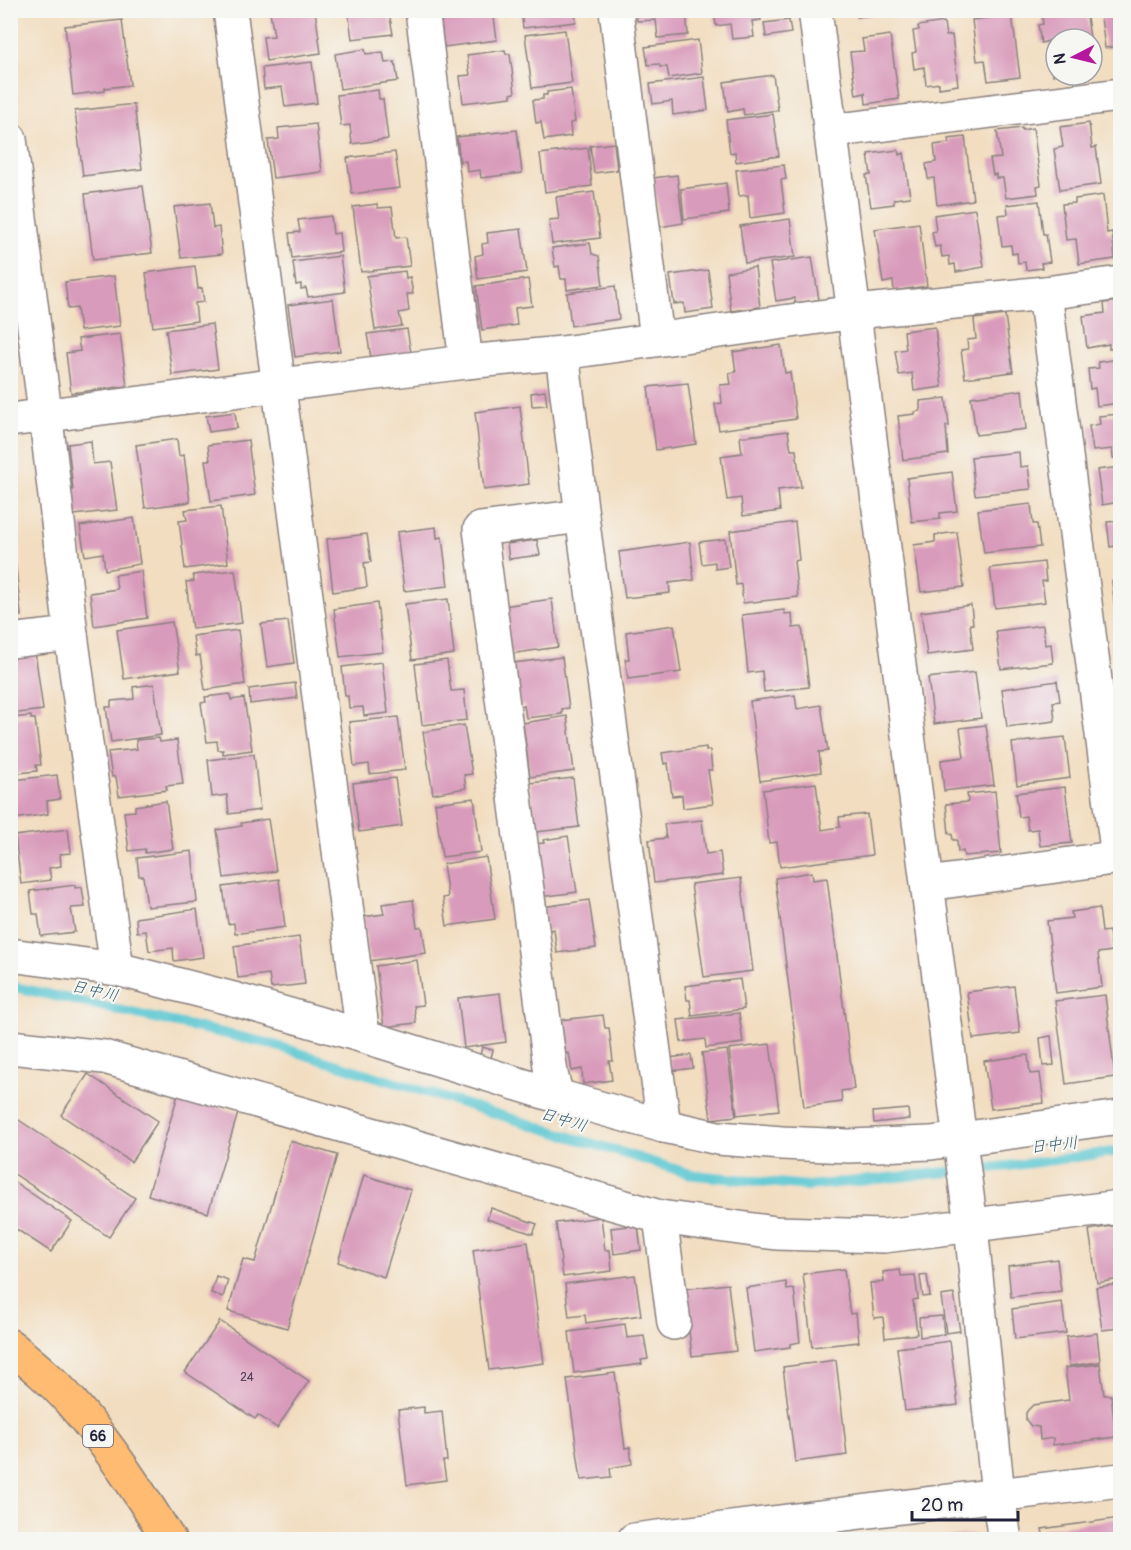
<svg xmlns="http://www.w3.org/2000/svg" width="1131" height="1550" font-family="Pangolin,'Klee One',sans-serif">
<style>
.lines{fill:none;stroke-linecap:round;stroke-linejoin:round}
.stream{stroke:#5ac6d1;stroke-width:10}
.building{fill:#d99bbb}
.minor-casing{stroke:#8a807e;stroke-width:36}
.major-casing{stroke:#8a807e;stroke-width:36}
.minor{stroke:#fff;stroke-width:33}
.major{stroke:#febb71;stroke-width:33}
.labels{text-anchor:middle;stroke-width:4.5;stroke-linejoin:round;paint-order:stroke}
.number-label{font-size:12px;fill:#50405b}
.shield{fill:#f6f6f2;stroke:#626272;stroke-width:1.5}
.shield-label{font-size:14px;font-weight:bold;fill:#22223b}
.water-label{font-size:16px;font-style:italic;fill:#365b70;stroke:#f6f6f2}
</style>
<rect width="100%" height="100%" fill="#f6f6f2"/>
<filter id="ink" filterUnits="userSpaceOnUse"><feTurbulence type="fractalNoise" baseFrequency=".0167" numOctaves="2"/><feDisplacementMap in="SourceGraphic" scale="12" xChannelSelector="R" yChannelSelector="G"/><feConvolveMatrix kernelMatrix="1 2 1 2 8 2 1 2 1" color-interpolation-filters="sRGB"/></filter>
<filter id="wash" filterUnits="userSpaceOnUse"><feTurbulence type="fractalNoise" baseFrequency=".008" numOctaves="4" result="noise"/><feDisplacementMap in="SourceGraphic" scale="24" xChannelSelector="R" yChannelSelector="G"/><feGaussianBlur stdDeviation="1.35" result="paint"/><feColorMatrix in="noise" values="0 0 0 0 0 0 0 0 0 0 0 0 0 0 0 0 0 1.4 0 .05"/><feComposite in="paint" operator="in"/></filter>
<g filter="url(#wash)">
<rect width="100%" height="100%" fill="#f2ddc0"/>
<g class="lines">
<path class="stream" d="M10,986L267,1043L694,1175L808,1186L1008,1166L1120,1151"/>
</g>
<g id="blocks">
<g class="building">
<path d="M284,10H315L321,53L266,61L263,37L274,36L270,12Z"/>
<path d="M348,10H397L389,13L393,34L352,39Z"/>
<path d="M456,10H493L497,40L444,47L440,17L456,15Z"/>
<path d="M521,10H575L576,22L523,28Z"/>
<path d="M636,10H686L688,35L658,38L656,20L637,21Z"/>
<path d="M714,10H759L761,20L752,21L754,37L732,39L730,24L716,26Z"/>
<path d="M856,10H889V13L857,17Z"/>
<path d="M919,10H950V12L920,16Z"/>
<path d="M1041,10H1086L1090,38L1056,39V74L1053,75L1049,41L1041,43L1038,25L1043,24Z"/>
<path d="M1100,10H1120V71H1118L1115,47L1105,48Z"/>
<path d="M1012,15L1020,77L988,81L985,60L977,61L972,20Z"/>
<path d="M122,20L130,85L105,88V91L73,95L65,26Z"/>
<path d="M789,20L791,33L766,37L764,23Z"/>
<path d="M944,22L946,36L952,35L958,85L939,88V83L926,85L924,67L914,69L912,53L916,52L913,31L919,30L918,26Z"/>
<path d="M565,30L572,83L532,88L525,35Z"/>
<path d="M890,35L899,99L866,104L865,93L856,95L850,52L864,51L862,39Z"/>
<path d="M698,40L702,73L669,78L667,67H660L659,64L648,65L645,47Z"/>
<path d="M365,49L366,54L383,52L385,63L395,62L398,81L340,89L335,54Z"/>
<path d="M505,50L506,54H510L515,93L511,94V97L463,103L460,76L470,75L467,55Z"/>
<path d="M312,62L317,103L285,107L282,87L264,89L262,68Z"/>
<path d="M773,75L778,110L744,115L743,109L728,112L724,82Z"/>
<path d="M704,77L708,110L673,115L672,101L653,104L650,84Z"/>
<path d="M571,89L575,122L570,123L571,136L544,140L541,122L536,123L533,100L543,99V95H547V92Z"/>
<path d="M378,90L379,99H383L388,139L352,144L350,125L341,126L337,95Z"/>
<path d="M134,104L142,169L83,176L75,111Z"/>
<path d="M773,114L779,156L736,162L735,152L730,153L726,120Z"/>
<path d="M1089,123L1092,148L1096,147L1101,184L1060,190L1054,149L1063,147L1060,127Z"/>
<path d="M316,124L322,172L273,178L268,140L279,139L278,128Z"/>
<path d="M1022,128V130L1033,128L1041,185L1037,186L1038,194L1006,198L1003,178H996V174L993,175L990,159L1001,158L997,131Z"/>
<path d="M517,130L522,173L481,178L480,170L467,172L466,161L460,162L457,137Z"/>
<path d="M965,137L973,200L937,205L934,178L928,179L926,164L936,162L934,145L949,143L948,139Z"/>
<path d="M614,143L617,170L594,173L590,146Z"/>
<path d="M588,148L592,186L545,192L540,154Z"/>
<path d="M898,150L899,155L904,153L910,197L894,199V204L871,207L866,175H871L868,154Z"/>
<path d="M395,152L400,188L352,194L347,158Z"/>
<path d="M784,165L786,179L781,180L785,213L750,218L748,195L739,196L736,170Z"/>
<path d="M677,175L683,223L660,227L653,178Z"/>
<path d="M726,183L729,213L684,219L681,189Z"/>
<path d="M143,186L152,253L93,260L85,194Z"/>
<path d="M594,192L600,238L552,244L549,220L559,219L556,197Z"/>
<path d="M1103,195L1107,233L1112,232L1115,259L1079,264L1076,239L1066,240L1062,204L1075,203V199Z"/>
<path d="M1039,201L1043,234H1046L1050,262L1041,263L1042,268L1026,270L1025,262L1018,263L1017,253L1012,254L1011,245L1002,246L998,215L1008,214L1007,205Z"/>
<path d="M210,203L213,228L219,227L222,254L181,258L174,207Z"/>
<path d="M377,204L378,208L392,207L396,238L406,237L410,266L361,272L353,207Z"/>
<path d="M975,209L984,267L956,272L955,264L950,265L949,256L942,257L940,246L935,247L932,232L936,231L934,215Z"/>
<path d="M331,216L333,234L339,233L341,252L292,258L289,233L300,232L298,220Z"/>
<path d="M790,219L795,257L745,263L740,226Z"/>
<path d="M919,223L927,286L894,291L893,281L883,283L875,229Z"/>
<path d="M521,229L527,272L478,279L475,256L483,254L482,244L488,243L487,233Z"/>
<path d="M590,243L592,254L599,256L603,285L567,290L566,279H561L559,266L555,267L552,248Z"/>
<path d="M340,256L345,292L308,297L306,288L301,289V284L296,285L293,262Z"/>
<path d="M812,257L819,300L795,303V298L776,301L770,263Z"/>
<path d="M195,266L198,289L202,288L204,302L195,303L197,321L153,327L146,273Z"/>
<path d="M755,267L760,307L731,311L726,272Z"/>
<path d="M708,270L713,309L685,313L684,303L674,304L670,275Z"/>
<path d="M405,271L406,278L410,277L413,294H407L409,311L399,313L402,326L375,330L367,276Z"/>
<path d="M114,276L120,326L80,331L77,308L68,309L65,282Z"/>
<path d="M528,279L532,306L515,308L517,325L482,330L476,286Z"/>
<path d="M615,286L619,319L571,326L567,293Z"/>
<path d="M333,299L340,351L295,357L288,305Z"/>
<path d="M1120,301V347L1109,349V344L1087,348L1083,316L1105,313L1104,303Z"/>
<path d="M1005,315L1013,372L965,378L961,350L968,349L967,340L976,339L974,319Z"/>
<path d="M212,324L218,369L172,375L166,330Z"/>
<path d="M935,327L942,387L914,391L912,373L899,375L895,351L906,349L904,331Z"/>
<path d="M407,329L411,353L371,358L367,334Z"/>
<path d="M120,334L127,386L71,393L66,353L80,351L78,339Z"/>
<path d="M781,345L785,373L790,372L796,419L719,430L715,404L722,403L720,385L731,384L729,373L736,372L733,352Z"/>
<path d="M1120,359V403L1097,406L1095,388L1090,389L1088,369L1099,368L1098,362Z"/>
<path d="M688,383L696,444L656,450L648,387Z"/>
<path d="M1022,390L1026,429L976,435L971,397Z"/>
<path d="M545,391L547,405L532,406L531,393Z"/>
<path d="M946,398L949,426H946L948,454L903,460L898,416L915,414V412L920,411V401Z"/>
<path d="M520,406L529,484L484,490L475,412Z"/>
<path d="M235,412L237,428L209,432L206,416Z"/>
<path d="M1120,414V458H1113L1112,449L1093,451L1089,426L1100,424L1099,416Z"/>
<path d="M788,431L791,450H796L801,487L778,490L780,511L743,516L741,498L727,500L721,456L742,453L740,437Z"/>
<path d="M177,439L179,456L184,455L190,502L145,508L136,445Z"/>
<path d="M248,440L255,495L211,501L205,460H210L208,445Z"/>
<path d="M91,441L93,464L110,462L117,510L74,515L71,490H73L68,444Z"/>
<path d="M1019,452L1020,467L1028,466L1031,489L975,495L971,457Z"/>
<path d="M1120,467V502L1102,505L1097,470Z"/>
<path d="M952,472L957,511L940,513V519L912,522L907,478Z"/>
<path d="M1031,504L1033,524H1037L1040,547L984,553L978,510Z"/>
<path d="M221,506L228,563L185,569L179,521L187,520L185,510Z"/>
<path d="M134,518L140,564L105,570L103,553L85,556L80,526Z"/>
<path d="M1120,521V565H1117L1115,546L1110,547L1107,522Z"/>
<path d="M795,522L799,560L794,561L798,597L743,603L741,584L736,585L730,531Z"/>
<path d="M436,527L437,538L442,537L448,586L404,591L397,532Z"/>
<path d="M957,532L964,587L921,592L914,545L935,542V535Z"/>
<path d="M367,534L371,562L364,563L367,587L333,592L327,539Z"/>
<path d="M725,539L729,567L715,569V562L702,564L699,542Z"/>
<path d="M537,540L540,555L509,559L507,544Z"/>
<path d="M690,542L694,580L669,583L670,593L625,598L619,552Z"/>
<path d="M1044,562L1046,581H1042L1045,602L995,608L990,568Z"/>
<path d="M16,567L21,616L15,617L16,625L10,626V568Z"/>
<path d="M235,570L242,623L192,629L186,582L194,581L193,575Z"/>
<path d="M141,571L147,618L94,626L90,593L117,589L115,575Z"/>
<path d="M1120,580V607L1115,608L1112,581Z"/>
<path d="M448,599L454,654L412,660L405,604Z"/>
<path d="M552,599L558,647L510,654L503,606Z"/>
<path d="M377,603L383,652L340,657L334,609Z"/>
<path d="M971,605L973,624H970L973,649L927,655L921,612Z"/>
<path d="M784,610L785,614L792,613L793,628L802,627L809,687L764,692L762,671L748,673L742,615Z"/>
<path d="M288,621L294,663L267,667L261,624Z"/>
<path d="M172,622L180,671L124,679L117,630Z"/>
<path d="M674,625L681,672L628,679L625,659H629L626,632Z"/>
<path d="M1043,625L1045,645L1051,644L1053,663L1001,669L996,631Z"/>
<path d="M238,630L245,684L205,690L200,655L196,656L193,636Z"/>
<path d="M35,651L43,710L10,714V654Z"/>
<path d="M562,657L569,708L562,709V714L526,718L524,705L519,706L513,663Z"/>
<path d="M447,660L451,691L464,690L467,720L422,725L415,664Z"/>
<path d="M382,662L388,713L364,716L363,707L349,708L348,696H345L342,667Z"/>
<path d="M975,672L981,718L934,724L928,678Z"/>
<path d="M1057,681L1060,701L1053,702L1055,721L1007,727L1002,689Z"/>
<path d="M295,683L297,698L250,704L249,689Z"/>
<path d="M154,684L161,735L111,742L106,707H111V701L134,699L133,687Z"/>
<path d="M230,694L231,700L244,698L252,750L223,754V750H218L217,741L207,742L201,703L206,702L205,697Z"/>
<path d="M795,695L797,709L821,705L828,751L819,752L821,772L760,781L750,701Z"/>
<path d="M31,716V719H35L41,765H36L37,771L10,774V718Z"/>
<path d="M567,716L574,771L530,777L523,723Z"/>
<path d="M398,717L405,770L370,774L369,764L354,766L349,722Z"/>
<path d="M464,725L472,774L464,775L466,788L433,794L423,732Z"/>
<path d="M986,725L994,785L944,791L941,760L964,757L960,728Z"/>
<path d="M1065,737L1070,778L1017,785L1012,743Z"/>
<path d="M159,738L160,742L177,740L183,784L166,786L167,790L119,796L116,777H112L108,752L137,749L136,740Z"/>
<path d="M706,747V751L710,750L712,770H708L713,804L683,808L682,795L672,796L668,763L664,764L662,753Z"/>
<path d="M254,754L260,810L229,814L227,795L212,797L208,760Z"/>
<path d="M57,775L60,799L47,801L48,814L14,819L12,800H16L13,780Z"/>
<path d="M395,778L402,826L359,832L353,783Z"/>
<path d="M573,778L579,827L536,832L530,783Z"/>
<path d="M816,783L822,830L840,827L839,817L867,814L872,855L780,867L777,842L769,843L763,790Z"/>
<path d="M1065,787L1072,843L1040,846L1038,829L1028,830L1026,816L1019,817L1016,793Z"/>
<path d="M995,791L1001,853L964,856L963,851L958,852L957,840H953L952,834H949L946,804L968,802L967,794Z"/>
<path d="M474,798L481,852L442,857L435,803Z"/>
<path d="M166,801L173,849L145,853V849L129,851L124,812L135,811V806Z"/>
<path d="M268,819L276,871L224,878L217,830L242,826L241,823Z"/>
<path d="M702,820L706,854L720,852L723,875L654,883L649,840L666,838L664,824Z"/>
<path d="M68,829L71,853L60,854L61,866L49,868L51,880L21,884L15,836Z"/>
<path d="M568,836L577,892L540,897L533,844L544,843L543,840Z"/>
<path d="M192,851L197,902L147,907L143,876H139L137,858Z"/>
<path d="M486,857L495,919L447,926L443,898L448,897L443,864Z"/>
<path d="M812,872L813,880L827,878L854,1089L841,1091L842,1102L804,1107L775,878Z"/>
<path d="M741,878L753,971L704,977L691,884Z"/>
<path d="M279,879L285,927L235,934L234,923L228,924L223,887Z"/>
<path d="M75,885V888L82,887L85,907L71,908L75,932L41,936L38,914H33L30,891Z"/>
<path d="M413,900L417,927H422L426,953L369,961L363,917L384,914L382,904Z"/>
<path d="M589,900L596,948L557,953L554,929L546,931L543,907Z"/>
<path d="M1099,908L1102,932L1109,931L1112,951L1098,953L1102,987L1056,993L1047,921L1072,918L1071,912Z"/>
<path d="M197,909L203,957L174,961L173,948L149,951L146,931L137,932L136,918Z"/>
<path d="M299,937L305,984L271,988L269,974L238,978L234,946Z"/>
<path d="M417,960L423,1005L414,1006L416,1023L384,1027L376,966Z"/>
<path d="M740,979L744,1009L692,1016L690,1000H687L685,986Z"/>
<path d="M1014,986L1020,1033L973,1039L967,992Z"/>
<path d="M500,993L506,1042L464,1048L458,998Z"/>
<path d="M1105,995L1115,1077L1066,1084L1055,1001Z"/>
<path d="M739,1013L743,1043L706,1048L705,1039L681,1042L678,1020Z"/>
<path d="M603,1015L605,1028H609L613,1061H609L612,1080L583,1084L582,1069L572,1071L569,1053L560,1054L557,1030L562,1029L561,1020Z"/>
<path d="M1051,1036L1054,1065L1043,1066L1040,1038Z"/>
<path d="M770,1044L779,1110L737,1115L729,1049Z"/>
<path d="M482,1047L493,1050L491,1058L480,1055Z"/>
<path d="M727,1050L736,1116L711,1119L702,1053Z"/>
<path d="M691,1055L693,1068L671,1071L669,1058Z"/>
<path d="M1028,1055L1030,1074L1040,1073L1044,1103L991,1109L984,1061Z"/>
<path d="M88,1074L158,1121L131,1162L61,1115Z"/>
<path d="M178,1095L238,1113L208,1213L148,1195Z"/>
<path d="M908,1109L909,1119L874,1123L873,1112Z"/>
<path d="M10,1114L135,1198L109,1237L10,1171Z"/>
<path d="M290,1141L337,1155L287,1328L228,1311L243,1259L255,1262Z"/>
<path d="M364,1175L411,1190L384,1277L338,1262Z"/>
<path d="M10,1179L72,1221L51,1252L10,1225Z"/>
<path d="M491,1208L537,1224L533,1234L487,1219Z"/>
<path d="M601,1217L605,1250H610L612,1271L563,1277L556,1223Z"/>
<path d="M638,1225L641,1250L614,1254L611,1228Z"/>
<path d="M1118,1225L1120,1240V1279L1097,1283L1089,1230Z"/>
<path d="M528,1242L544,1363L489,1370L473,1250Z"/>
<path d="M1057,1259L1061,1291L1011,1297L1008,1266Z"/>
<path d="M844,1269L850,1314L856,1313L859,1342L812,1347L803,1274Z"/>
<path d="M900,1270L901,1276L915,1275L918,1299L913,1300L917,1334L885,1338L883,1317L874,1318L870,1283L884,1282L883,1272Z"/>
<path d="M635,1275L641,1315L586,1323L585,1315L569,1317L565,1284Z"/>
<path d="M927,1275L930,1296L923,1297L920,1276Z"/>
<path d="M216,1276L228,1280L223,1297L211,1293Z"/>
<path d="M786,1282L787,1290L794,1289L800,1342L790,1344V1347L754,1352L746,1288Z"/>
<path d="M728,1284L736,1351L692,1356L684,1289Z"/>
<path d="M1120,1284V1328L1102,1330L1096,1287Z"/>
<path d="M954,1294L960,1331L946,1333L941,1296Z"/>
<path d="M1062,1302L1066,1333L1015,1339L1012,1309Z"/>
<path d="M942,1316L944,1334L920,1337L919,1318Z"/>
<path d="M220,1321L309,1381L277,1428L258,1415L255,1419L185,1372Z"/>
<path d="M625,1324L627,1338L644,1336L648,1359L641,1360L642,1364L574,1373L569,1332Z"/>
<path d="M1097,1333L1100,1362L1069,1366L1066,1337Z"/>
<path d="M950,1341L958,1405L905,1411L897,1348Z"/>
<path d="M836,1360L847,1455L795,1462L783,1367Z"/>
<path d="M1100,1364L1104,1395H1111L1116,1437L1053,1445V1438L1040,1440L1039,1427L1031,1426L1026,1420V1413L1028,1410L1033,1405L1069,1400L1065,1368Z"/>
<path d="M615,1373L625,1448L630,1447L632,1464L610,1468L611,1477L581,1480L567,1379Z"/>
<path d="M424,1407V1413L442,1411L447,1461H443L446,1480L407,1485L398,1410Z"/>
<path d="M1120,1518V1540H1044L1042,1529Z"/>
<path d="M973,1534L974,1540H940V1538Z"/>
</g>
</g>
</g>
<g filter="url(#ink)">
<use href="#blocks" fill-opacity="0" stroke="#8a807e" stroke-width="1.5"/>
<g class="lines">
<g class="minor-casing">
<g id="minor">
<path d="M230,10L363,1036"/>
<path d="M422,10L466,362"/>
<path d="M616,10L657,339"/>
<path d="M815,10L971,1226L998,1495L1005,1540"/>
<path d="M830,131L1120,95"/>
<path d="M10,139L48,436L71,634L117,969"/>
<path d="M1045,293L1118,858"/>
<path d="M562,353L582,516L664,1126"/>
<path d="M10,420L279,385L466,362L562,353L855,312L1045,293L1120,283"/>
<path d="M10,641L71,634"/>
<path d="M928,884L1120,857"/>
<path d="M10,955L117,969L237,1000L363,1036L557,1096L664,1126L718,1138L782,1143L849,1146L931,1143L1120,1117"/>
<path d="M10,1047L104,1057L660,1217L776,1233L884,1236L1120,1207"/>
<path d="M557,1096L551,1074L480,529L582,516"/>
<path d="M660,1217L674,1323"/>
<path d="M634,1540L1120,1480"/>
</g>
</g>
<g class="major-casing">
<path id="major" d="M10,1346C32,1364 54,1382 72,1403C109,1445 139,1492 169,1540"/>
</g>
<use href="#minor" class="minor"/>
<use href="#major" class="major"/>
</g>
</g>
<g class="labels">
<g class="number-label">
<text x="247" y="1381">24</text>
</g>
<rect class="shield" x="83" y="1425" width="30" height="22" rx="4.5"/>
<g class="shield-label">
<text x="98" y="1441">66</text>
</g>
<g class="water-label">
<text transform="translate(95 990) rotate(13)" y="6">日中川</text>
<text transform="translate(564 1119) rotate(17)" y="6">日中川</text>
<text transform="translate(1054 1144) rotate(-6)" y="6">日中川</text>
</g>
</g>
<rect width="1131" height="1550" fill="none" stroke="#f6f6f2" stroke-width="36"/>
<g transform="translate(1074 57) rotate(263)"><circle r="28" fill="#f6f6f2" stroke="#a1a1a9" stroke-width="1.5"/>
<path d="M0-4.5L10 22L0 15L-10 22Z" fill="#b5179e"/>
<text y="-9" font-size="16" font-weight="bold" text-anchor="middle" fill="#22223b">N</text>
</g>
<path d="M912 1511v9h106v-9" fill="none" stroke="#22223b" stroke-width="3"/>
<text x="921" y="1511" font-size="18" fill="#22223b" stroke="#f6f6f2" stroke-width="4.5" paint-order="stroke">20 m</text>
</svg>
